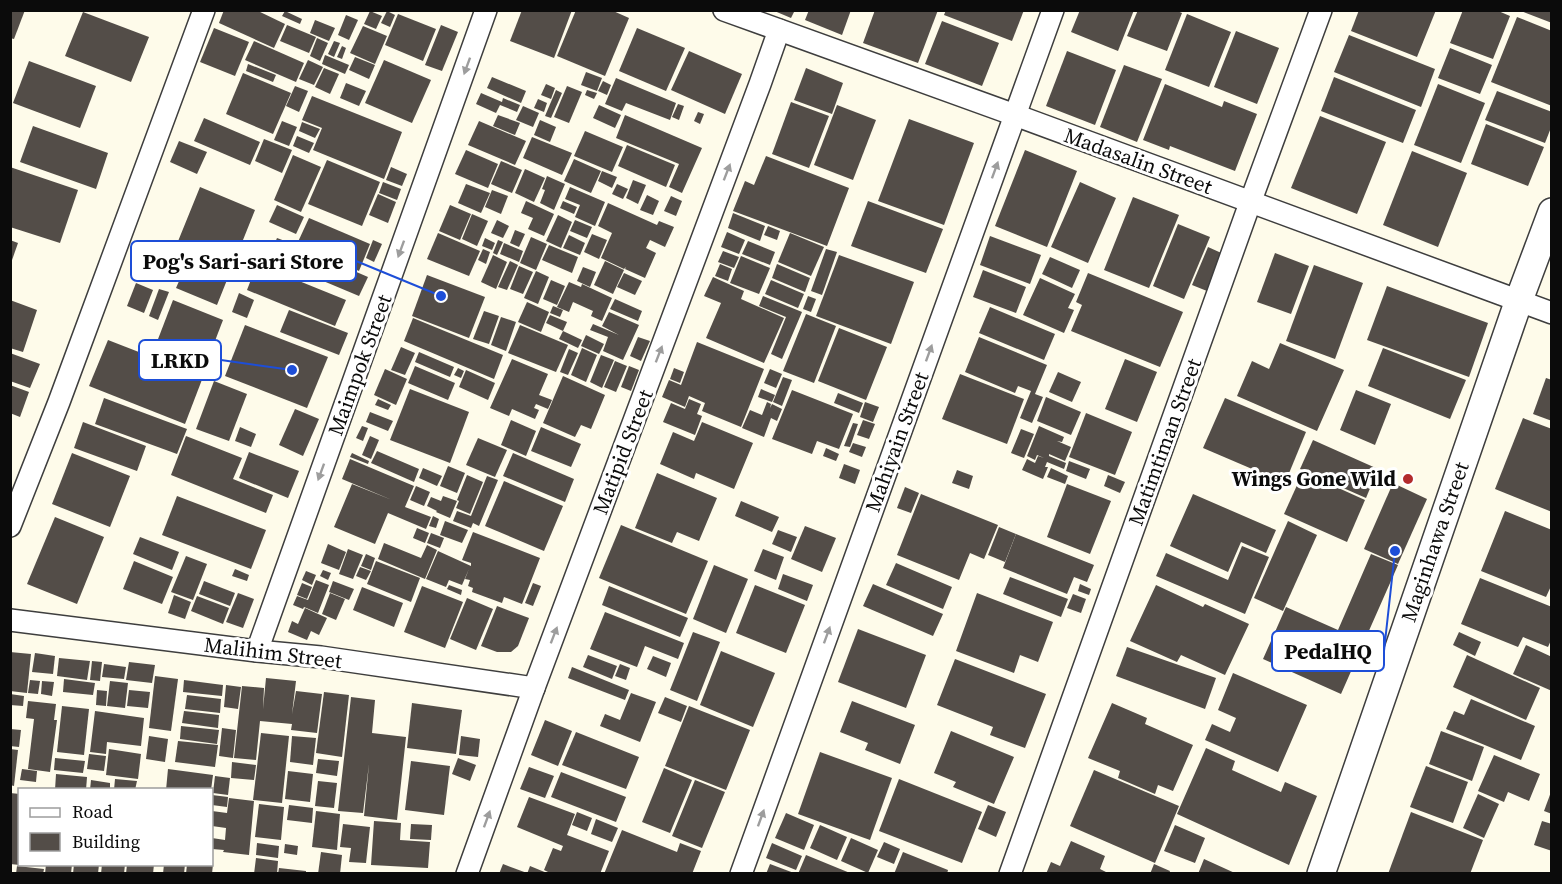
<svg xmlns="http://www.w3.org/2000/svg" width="1562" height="884" font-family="'Source Serif 4',serif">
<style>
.building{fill:#534d48}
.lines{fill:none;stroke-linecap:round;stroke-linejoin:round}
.minor-casing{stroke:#3e3e3e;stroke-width:24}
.tertiary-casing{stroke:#3e3e3e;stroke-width:30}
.minor{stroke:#fff;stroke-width:21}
.tertiary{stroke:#fff;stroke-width:27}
.oneway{fill:#9d9d9d}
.poi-dot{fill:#b22b2c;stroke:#fff;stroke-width:2}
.labels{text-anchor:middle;stroke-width:6;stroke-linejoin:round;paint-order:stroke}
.street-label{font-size:21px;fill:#0b0b0b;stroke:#fff}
.poi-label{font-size:21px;font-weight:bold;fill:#0b0b0b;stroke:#fff;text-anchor:end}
.leader{fill:none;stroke:#1d4ed8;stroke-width:2}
.callout-dot{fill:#1d4ed8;stroke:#fff;stroke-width:2}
.callout{fill:#fff;stroke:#1d4ed8;stroke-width:2}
.callout-label{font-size:22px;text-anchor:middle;font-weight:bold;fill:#0b0b0b}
</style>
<rect width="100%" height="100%" fill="#fefbea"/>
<g class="building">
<path d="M10,10H25L14,39L10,38Z"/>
<path d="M224,10H256L285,24L274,48L219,23Z"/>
<path d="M522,10H572L554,58L510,41Z"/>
<path d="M576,10H611L629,18L605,76L557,56Z"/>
<path d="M772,10H795L791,18Z"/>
<path d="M809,10H851L842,35L805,20Z"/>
<path d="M875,10H938L918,63L863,43Z"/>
<path d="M946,10H1024L1012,41L944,15Z"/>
<path d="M1080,10H1134L1118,51L1071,32Z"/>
<path d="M1138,10H1175L1182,13L1167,51L1127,36Z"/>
<path d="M1359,10H1436L1417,57L1351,31Z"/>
<path d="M1463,10H1496L1510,16L1493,59L1450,43Z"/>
<path d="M1521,10H1552V23L1521,11Z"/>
<path d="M285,11L302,19L300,24L282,16Z"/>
<path d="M370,11L382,16L376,29L364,24Z"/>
<path d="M387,11L395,15L390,27L381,23Z"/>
<path d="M83,12L149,37L131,82L65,56Z"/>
<path d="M398,14L436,29L423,61L385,45Z"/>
<path d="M1187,14L1231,32L1209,87L1165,70Z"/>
<path d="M346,15L358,20L349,40L338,35Z"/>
<path d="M1517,17L1552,31V106L1491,82Z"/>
<path d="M315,20L335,28L329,41L310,33Z"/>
<path d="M942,21L999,43L982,86L925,64Z"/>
<path d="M287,25L316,37L309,53L280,41Z"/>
<path d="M441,25L458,32L442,71L425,65Z"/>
<path d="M363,26L387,36L375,64L350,53Z"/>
<path d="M214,28L249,42L235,76L200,62Z"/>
<path d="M637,28L685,48L666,91L619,71Z"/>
<path d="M1236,31L1279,48L1257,104L1214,87Z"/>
<path d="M1349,35L1435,69L1421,107L1334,72Z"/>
<path d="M317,38L328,43L320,61L310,56Z"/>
<path d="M254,41L304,63L296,82L245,60Z"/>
<path d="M334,41L340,43L334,57L328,54Z"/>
<path d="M342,46L346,48L342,59L337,57Z"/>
<path d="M1450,48L1492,65L1480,94L1438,78Z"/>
<path d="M689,51L742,74L725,114L671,90Z"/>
<path d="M1067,51L1116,70L1095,125L1046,106Z"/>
<path d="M325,55L349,65L345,74L322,64Z"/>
<path d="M355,57L375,65L369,79L349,70Z"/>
<path d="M308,60L323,67L314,85L299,79Z"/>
<path d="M384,60L431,80L412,123L365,103Z"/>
<path d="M29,61L96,86L80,128L13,103Z"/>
<path d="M248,64L276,75L273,82L246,71Z"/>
<path d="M1124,65L1162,79L1137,142L1100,127Z"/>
<path d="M324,68L339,74L330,94L315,87Z"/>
<path d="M806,68L843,83L832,114L794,100Z"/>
<path d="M586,72L602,78L597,91L581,85Z"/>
<path d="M243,73L291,93L273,134L226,114Z"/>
<path d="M492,77L526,91L521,103L487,88Z"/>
<path d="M1334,77L1416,110L1403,143L1321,111Z"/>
<path d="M616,78L676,103L670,120L626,103L622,111L605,104Z"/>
<path d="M603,81L611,85L607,95L598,91Z"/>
<path d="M346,83L366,91L359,106L340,98Z"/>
<path d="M546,84L555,88L551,99L541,95Z"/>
<path d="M1165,84L1222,107L1224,101L1257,114L1235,171L1170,146L1169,150L1143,140Z"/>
<path d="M1438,84L1485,103L1461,163L1414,145Z"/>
<path d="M295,86L308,91L299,112L286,106Z"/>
<path d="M567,86L582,92L569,123L554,117Z"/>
<path d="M556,90L562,93L551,118L545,116Z"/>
<path d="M587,90L597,93L594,99L585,95Z"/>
<path d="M1497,91L1552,112V125L1545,143L1485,120Z"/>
<path d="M481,93L502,102L503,98L520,105L517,112L500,105L496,113L476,104Z"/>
<path d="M312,96L402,132L384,179L313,150L322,128L302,120Z"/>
<path d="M538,99L547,103L544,112L534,108Z"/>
<path d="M791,102L829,116L809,168L772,154Z"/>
<path d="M678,104L684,106L679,120L672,117Z"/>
<path d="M599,105L621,115L615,128L593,118Z"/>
<path d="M837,105L876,120L853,180L814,165Z"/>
<path d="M523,106L539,113L533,127L516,120Z"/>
<path d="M698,112L704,114L700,124L694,121Z"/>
<path d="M498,115L520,123L515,135L493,126Z"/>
<path d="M625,115L702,148L682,193L669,187L679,164L616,138Z"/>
<path d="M1320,116L1386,142L1357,214L1291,188Z"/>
<path d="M204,118L260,142L250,165L194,141Z"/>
<path d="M909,119L974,143L944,225L878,201Z"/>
<path d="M540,120L556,127L550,142L534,135Z"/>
<path d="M282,121L297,127L289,146L274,140Z"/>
<path d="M479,121L526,141L515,165L468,145Z"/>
<path d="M302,122L320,129L315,138L299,131Z"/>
<path d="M1486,124L1544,147L1528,186L1471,164Z"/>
<path d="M33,126L108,153L96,189L20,162Z"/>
<path d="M585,131L623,147L612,172L574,156Z"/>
<path d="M297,136L314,143L309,153L293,146Z"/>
<path d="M532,137L572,153L562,175L523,158Z"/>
<path d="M264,139L292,150L282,173L255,161Z"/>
<path d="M179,141L207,152L197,174L170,162Z"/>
<path d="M627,145L675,165L666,187L618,166Z"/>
<path d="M466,150L498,164L488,188L455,174Z"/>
<path d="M1025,150L1077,171L1047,247L995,226Z"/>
<path d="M1412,151L1467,173L1438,247L1383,225Z"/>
<path d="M293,155L321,167L301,212L274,200Z"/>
<path d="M766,156L849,188L827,246L733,211L745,181L754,185Z"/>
<path d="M574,159L601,171L591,193L564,181Z"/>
<path d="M327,160L380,182L362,226L308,204Z"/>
<path d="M501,161L522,170L512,193L491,184Z"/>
<path d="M10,167L78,190L60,243L10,227Z"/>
<path d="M391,167L407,174L402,186L386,180Z"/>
<path d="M525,169L545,178L534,202L515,193Z"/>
<path d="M602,171L617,177L612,188L598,181Z"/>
<path d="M547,176L565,184L554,210L540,203L545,190L542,189Z"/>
<path d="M633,180L646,185L638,204L626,198Z"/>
<path d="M383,182L401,189L397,200L379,193Z"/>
<path d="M1080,182L1116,198L1088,263L1051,247Z"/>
<path d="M466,184L490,193L481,213L458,203Z"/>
<path d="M617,184L628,189L623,199L612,194Z"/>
<path d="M200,187L255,210L217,305L176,288L183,272L168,266Z"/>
<path d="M570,187L605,202L595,226L575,217L580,205L565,199Z"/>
<path d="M492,190L508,196L501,214L485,207Z"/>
<path d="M378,194L396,202L388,223L369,215Z"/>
<path d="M647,195L659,201L653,215L640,210Z"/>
<path d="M671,196L682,201L676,216L664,211Z"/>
<path d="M1133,197L1179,215L1149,288L1104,270Z"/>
<path d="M526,201L554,214L544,236L528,229L533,218L521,213Z"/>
<path d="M563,201L577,207L574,214L560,208Z"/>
<path d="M868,201L943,229L926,273L851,246Z"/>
<path d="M608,203L657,225L659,221L674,227L665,247L650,240L646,248L640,245L656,253L645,278L625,269L626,267L624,269L601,258L612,233L598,226Z"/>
<path d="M277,205L304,217L296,234L269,222Z"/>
<path d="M450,205L471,214L460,240L439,231Z"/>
<path d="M733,213L765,226L760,241L728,228Z"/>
<path d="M472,214L488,221L477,246L462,239Z"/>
<path d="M558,215L572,222L561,248L546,241Z"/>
<path d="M309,218L370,244L359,271L297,244Z"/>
<path d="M497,220L509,226L503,238L491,233Z"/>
<path d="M575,220L592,227L587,238L570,231Z"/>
<path d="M1178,224L1210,237L1184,299L1153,286Z"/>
<path d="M768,226L780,231L777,240L764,235Z"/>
<path d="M515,230L525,234L519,247L510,243Z"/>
<path d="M727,232L745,240L739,254L721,247Z"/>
<path d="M438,233L480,251L469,276L427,259Z"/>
<path d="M790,233L824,247L811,276L778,262Z"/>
<path d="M592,234L607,240L599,259L584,252Z"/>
<path d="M569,235L585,243L580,255L563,248Z"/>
<path d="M990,236L1041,255L1030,284L980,265Z"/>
<path d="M531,237L547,244L536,270L520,263Z"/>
<path d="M277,238L285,241L280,253L272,250Z"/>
<path d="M485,238L495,243L492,250L482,246Z"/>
<path d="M10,240L18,243L11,263H10Z"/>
<path d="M373,240L382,244L374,262L366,258Z"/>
<path d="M498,240L503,242L497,255L493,253Z"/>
<path d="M748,241L775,252L770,265L742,254Z"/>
<path d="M287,242L368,277L359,296L278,262Z"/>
<path d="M504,243L523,251L519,262L500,254Z"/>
<path d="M549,245L578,257L572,273L542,260Z"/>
<path d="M1208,247L1228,256L1212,293L1192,285Z"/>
<path d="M483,249L490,252L486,264L478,260Z"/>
<path d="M826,249L837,252L822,295L811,291Z"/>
<path d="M723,251L739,257L734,268L718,262Z"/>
<path d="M1275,253L1309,266L1291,314L1257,302Z"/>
<path d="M493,255L507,262L496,289L481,282Z"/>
<path d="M839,255L914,282L891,344L816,316Z"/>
<path d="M741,256L770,268L759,294L730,283Z"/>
<path d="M1050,257L1080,270L1072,288L1042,274Z"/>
<path d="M510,261L518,265L507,290L498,287Z"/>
<path d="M605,261L624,270L613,294L594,285Z"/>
<path d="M257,264L346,300L335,326L247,290Z"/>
<path d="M720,264L732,269L728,281L715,276Z"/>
<path d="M777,264L810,278L805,292L772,278Z"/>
<path d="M1314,265L1363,283L1335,359L1286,341Z"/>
<path d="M519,266L533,272L523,294L510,289Z"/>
<path d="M583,267L596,272L590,287L577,281Z"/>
<path d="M983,270L1026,287L1016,313L973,297Z"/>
<path d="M536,271L549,277L538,304L524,298Z"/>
<path d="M624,273L642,281L635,295L617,287Z"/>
<path d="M1088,273L1183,312L1160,367L1071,331L1082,305L1076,302Z"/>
<path d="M427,275L485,297L469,338L412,316Z"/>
<path d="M713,277L744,291L741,299L784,318L764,363L706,338L721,303L704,296Z"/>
<path d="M1040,278L1075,294L1068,308L1074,310L1064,333L1023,315Z"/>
<path d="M551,280L565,286L557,305L543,299Z"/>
<path d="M771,280L804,294L798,308L765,294Z"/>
<path d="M569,282L581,287L582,284L612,298L602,321L591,316L593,311L573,302L569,312L557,307Z"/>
<path d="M136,283L153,290L144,313L127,306Z"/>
<path d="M1387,286L1488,323L1469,377L1367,340Z"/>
<path d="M159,289L169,292L158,320L149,316Z"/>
<path d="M239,293L254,300L247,318L232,312Z"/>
<path d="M763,296L802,312L782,359L771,354L786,317L759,306Z"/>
<path d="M808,296L816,299L811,312L803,309Z"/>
<path d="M615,299L642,311L638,321L610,309Z"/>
<path d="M10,300L37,310L23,352L10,348Z"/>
<path d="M173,300L223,320L205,367L155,347Z"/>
<path d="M527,302L549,312L541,332L518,322Z"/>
<path d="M553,306L563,310L560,317L550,313Z"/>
<path d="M990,307L1055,334L1044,360L979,333Z"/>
<path d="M289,310L348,333L339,355L280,332Z"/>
<path d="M484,311L499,316L489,344L473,339Z"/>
<path d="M609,312L639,325L623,360L603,351L608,337L590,330L593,324L619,335L602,326Z"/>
<path d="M806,314L836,326L814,383L783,371Z"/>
<path d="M550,315L567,322L563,331L546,323Z"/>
<path d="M501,317L516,322L506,351L491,345Z"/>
<path d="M413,318L503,355L494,379L404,341Z"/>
<path d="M245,325L328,357L307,408L225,376Z"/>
<path d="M520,325L568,345L556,372L508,353Z"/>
<path d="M839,328L887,347L866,400L818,381Z"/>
<path d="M563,331L582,340L578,348L559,339Z"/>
<path d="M586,335L604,344L599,354L581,346Z"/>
<path d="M638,337L650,341L641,361L630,356Z"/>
<path d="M979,337L1047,365L1035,394L1043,397L1032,423L1020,418L1031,391L1018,386L1015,393L965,372Z"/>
<path d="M108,340L203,377L185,424L89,386Z"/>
<path d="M697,342L764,369L741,427L702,411L705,403L689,396L685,407L662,397L669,380L681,385Z"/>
<path d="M1280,343L1344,370L1317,431L1237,396L1252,361L1269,369Z"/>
<path d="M401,347L415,353L405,375L391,370Z"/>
<path d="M582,348L597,355L586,382L571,375Z"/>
<path d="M1383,348L1466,380L1450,419L1368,386Z"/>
<path d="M569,349L578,353L568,375L560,372Z"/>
<path d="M419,352L454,367L450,377L415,362Z"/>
<path d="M10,353L40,364L30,388L10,381Z"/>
<path d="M601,355L614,360L602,388L590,382Z"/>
<path d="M512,359L548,374L539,395L552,400L548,409L536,404L534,408L539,410L535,419L512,409L509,416L490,408Z"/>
<path d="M1125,359L1157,372L1137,422L1105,409Z"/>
<path d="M615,361L627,366L616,392L604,387Z"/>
<path d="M415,366L455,383L448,400L408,383Z"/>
<path d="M629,366L639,370L631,391L621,387Z"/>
<path d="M458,368L464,371L461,378L454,375Z"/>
<path d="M674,368L684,372L680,383L670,379Z"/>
<path d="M385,369L407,379L396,405L374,395Z"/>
<path d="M770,369L782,374L776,388L764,383Z"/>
<path d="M466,370L495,383L488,400L459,387Z"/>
<path d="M1058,372L1081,382L1072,402L1049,392Z"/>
<path d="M960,374L1024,399L1007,444L942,419Z"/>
<path d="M563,376L605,395L591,429L581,425L575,437L543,423Z"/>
<path d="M783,377L792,380L782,406L773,402Z"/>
<path d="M1546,378L1552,380V421L1533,414Z"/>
<path d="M214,381L247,394L229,441L196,429Z"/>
<path d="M10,385L29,392L20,417L10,413Z"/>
<path d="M410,389L469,412L450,463L390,440Z"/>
<path d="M761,389L775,395L772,402L758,397Z"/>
<path d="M792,390L853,414L839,449L817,441L812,454L772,439Z"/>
<path d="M1356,390L1391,404L1375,445L1340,430Z"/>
<path d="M838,393L863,403L859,413L834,403Z"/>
<path d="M1046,397L1081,412L1071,435L1037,421Z"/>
<path d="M104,398L187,429L177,454L95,424Z"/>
<path d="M1225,398L1306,432L1285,483L1203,448Z"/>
<path d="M378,399L391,405L388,410L375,405Z"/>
<path d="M689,399L701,404L697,414L702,416L695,435L663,422L671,403L685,409Z"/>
<path d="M767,402L771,404L770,408L772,404L782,409L777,421L771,418L764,437L742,428L750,410L762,415Z"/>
<path d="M865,402L879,407L873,422L860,417Z"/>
<path d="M295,409L319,419L303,456L279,445Z"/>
<path d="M370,412L393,421L388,431L366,422Z"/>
<path d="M1086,413L1132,432L1115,475L1069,457Z"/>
<path d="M1523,418L1552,429V512L1495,489Z"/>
<path d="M511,420L536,431L526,456L501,445Z"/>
<path d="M863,420L875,424L869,439L857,435Z"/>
<path d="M83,422L146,446L137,471L74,448Z"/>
<path d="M702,422L753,443L734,489L696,473L694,479L660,464L673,432L694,441Z"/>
<path d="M853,423L858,424L850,447L844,446Z"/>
<path d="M362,426L368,428L363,441L356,438Z"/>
<path d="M1039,426L1064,437L1062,442L1057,441L1071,447L1065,461L1049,454V456L1066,463L1064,469L1047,462L1045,467H1048L1043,479L1022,470L1027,459L1035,463L1038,456L1044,458L1037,455L1035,460L1027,456Z"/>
<path d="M240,427L256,434L251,447L235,441Z"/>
<path d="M541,427L581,444L571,467L531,451Z"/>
<path d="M1021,429L1034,434L1024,458L1011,453Z"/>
<path d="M186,436L242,458L233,479L273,495L266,513L171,475Z"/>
<path d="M370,436L379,440L371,459L362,455Z"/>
<path d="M478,438L507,450L495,477L466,465Z"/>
<path d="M1313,440L1378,469L1366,498L1300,469Z"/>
<path d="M853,443L866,447L862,457L849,452Z"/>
<path d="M826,448L839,454L836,461L823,456Z"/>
<path d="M377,451L419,469L414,482L371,463Z"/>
<path d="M249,452L299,471L288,498L239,478Z"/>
<path d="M72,453L130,476L110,527L52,504Z"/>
<path d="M352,453L369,461L368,464L350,457Z"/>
<path d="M513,453L574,479L565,502L503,476Z"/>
<path d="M350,459L414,486L405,507L431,517L426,529L388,513L375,544L334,527L352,484L392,500L342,479Z"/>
<path d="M1069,461L1090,469L1086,479L1066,471Z"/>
<path d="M844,464L860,470L855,484L839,478Z"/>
<path d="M448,466L465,473L457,493L440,486Z"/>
<path d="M423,468L442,476L437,486L419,478Z"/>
<path d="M1051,468L1068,476L1065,484L1047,477Z"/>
<path d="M957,470L973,476L969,489L952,483Z"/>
<path d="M1303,472L1365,500L1347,542L1284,514Z"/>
<path d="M657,473L717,498L699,541L677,532L672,543L635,528Z"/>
<path d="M467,475L483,482L470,514L456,508L459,501L457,500Z"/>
<path d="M1108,475L1125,482L1120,493L1104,486Z"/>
<path d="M487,476L498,480L479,526L473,523L471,528L453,521L457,511L471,516Z"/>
<path d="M504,481L563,506L544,551L485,526Z"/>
<path d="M1393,483L1427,499L1398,564L1364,549Z"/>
<path d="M1067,484L1111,501L1090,554L1047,537Z"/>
<path d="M416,486L430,492L424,506L410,500Z"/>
<path d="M905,487L919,493L911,513L897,508Z"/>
<path d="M921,494L998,525L984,559L970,553L959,580L897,555Z"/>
<path d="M1193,494L1276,530L1266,553L1241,542L1228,572L1170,546Z"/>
<path d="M177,496L266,530L251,569L162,535Z"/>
<path d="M443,496L457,501L450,518L436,512L437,511L427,506L431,497L441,501Z"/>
<path d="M741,501L779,517L772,532L735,516Z"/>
<path d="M1505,511L1552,530V584L1546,597L1481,571Z"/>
<path d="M433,516L439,519L436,528L429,526Z"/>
<path d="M55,517L104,537L77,604L27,584Z"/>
<path d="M445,521L468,530L462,543L440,535Z"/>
<path d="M1288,521L1317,535L1283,611L1254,598Z"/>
<path d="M621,525L708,561L686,614L599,578Z"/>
<path d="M805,526L836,538L822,572L791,559Z"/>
<path d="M999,527L1016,534L1005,562L988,555Z"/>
<path d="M417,528L429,533L425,543L413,538Z"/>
<path d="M778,530L797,537L791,552L772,544Z"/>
<path d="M473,532L540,558L522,604L504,597L502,603L472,592L473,588L468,586L470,580L465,579L469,569L462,585L449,580L446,587L426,579L438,551L471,566V563L462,560Z"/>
<path d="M431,533L444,538L440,548L427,543Z"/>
<path d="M1016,534L1094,565L1087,582L1074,577L1067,594L1003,568Z"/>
<path d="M140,537L179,552L172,570L133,554Z"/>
<path d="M384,543L421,558L427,545L437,550L425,579L378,559Z"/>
<path d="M328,544L346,552L339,570L321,563Z"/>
<path d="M1242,546L1269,557L1245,614L1156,576L1166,553L1228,580Z"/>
<path d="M348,549L363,555L353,579L339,574Z"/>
<path d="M763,549L784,557L776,580L754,571Z"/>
<path d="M366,554L375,558L371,570L361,566Z"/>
<path d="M1371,554L1398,565L1341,694L1263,659L1286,607L1338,630Z"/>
<path d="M186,556L207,564L193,600L171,592Z"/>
<path d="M134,561L173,577L162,604L123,589Z"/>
<path d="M376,561L420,578L411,602L367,584Z"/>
<path d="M896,563L952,587L943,609L886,585Z"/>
<path d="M714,565L748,579L726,633L693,619Z"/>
<path d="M360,567L371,571L366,580L356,576Z"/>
<path d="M235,569L249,575L247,581L232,576Z"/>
<path d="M323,570L331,573L328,580L320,576Z"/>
<path d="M306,571L316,575L312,585L302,580Z"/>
<path d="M783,574L813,585L807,601L778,589Z"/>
<path d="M1010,577L1068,599L1061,617L1003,594Z"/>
<path d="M1480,578L1552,607V638L1548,647L1523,637L1518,647L1461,624Z"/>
<path d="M316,580L329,585L318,613L304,607L303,609L293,605L297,596L308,600Z"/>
<path d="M204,581L235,593L230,606L199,594Z"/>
<path d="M333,581L354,589L349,600L329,592Z"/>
<path d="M302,583L312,587L307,599L297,595Z"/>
<path d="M533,583L541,586L533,606L525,603Z"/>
<path d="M873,584L943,614L933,636L863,606Z"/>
<path d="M1080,584L1091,589L1089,595L1078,591Z"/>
<path d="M449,585L462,590L461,595L447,589Z"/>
<path d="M755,585L805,605L786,653L736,633Z"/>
<path d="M1156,585L1203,607L1205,604L1249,624L1225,675L1181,655L1177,662L1130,641Z"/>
<path d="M422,586L463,602L445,648L404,632Z"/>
<path d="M609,586L688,618L680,637L602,605Z"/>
<path d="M362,587L403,603L394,627L353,610Z"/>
<path d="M238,593L254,599L243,628L226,622Z"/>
<path d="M330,593L345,599L336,620L322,614Z"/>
<path d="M977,593L1053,622L1038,662L1020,655L1014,673L956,651Z"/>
<path d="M1073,594L1086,599L1081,613L1067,608Z"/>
<path d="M174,595L191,602L185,619L168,613Z"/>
<path d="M197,596L229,608L223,624L191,611Z"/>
<path d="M467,598L493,609L476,650L450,639Z"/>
<path d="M497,606L529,618L518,646L511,652H497L481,646Z"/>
<path d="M305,608L327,618L319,635L311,631L307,640L288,632L292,621L298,624Z"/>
<path d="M605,612L684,643L678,659L645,646L637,667L590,649Z"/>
<path d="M858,629L926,655L906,708L838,682Z"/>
<path d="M693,632L720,642L697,701L670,690Z"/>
<path d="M1459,632L1481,642L1475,656L1453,645Z"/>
<path d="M1526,645L1552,657V691L1513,674Z"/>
<path d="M1127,647L1216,678L1205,709L1116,676Z"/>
<path d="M721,651L775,673L753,727L700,705Z"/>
<path d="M10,652L31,654L27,693L10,691Z"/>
<path d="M35,653L55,656L53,674L32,672Z"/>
<path d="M588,655L617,666L612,679L583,667Z"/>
<path d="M1467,655L1540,688L1526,720L1453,687Z"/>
<path d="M653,656L671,663L666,677L647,669Z"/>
<path d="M59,658L90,661L87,680L57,676Z"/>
<path d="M955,659L1046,694L1025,748L990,735L993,727L937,705Z"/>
<path d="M92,661L102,662L100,681L90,680Z"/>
<path d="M129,662L155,665L152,683L126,680Z"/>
<path d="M104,664L126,667L124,679L102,677Z"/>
<path d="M620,664L630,668L626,680L615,676Z"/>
<path d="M572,667L629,690L625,700L568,678Z"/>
<path d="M1233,673L1307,705L1278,772L1205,740L1212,724L1230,732L1236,718L1218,710Z"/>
<path d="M155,676L178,679L171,731L149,728Z"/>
<path d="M266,678L296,681L292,714L296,691L322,694L317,733L291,730L292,724L260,721L256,760L234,758L242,686L264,688L263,709Z"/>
<path d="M64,679L95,683L93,695L63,692Z"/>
<path d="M30,680L40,681L38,694L28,693Z"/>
<path d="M184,680L223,685L222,696L183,692Z"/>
<path d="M42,681L54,682L52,696L41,694Z"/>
<path d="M110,681L128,683L125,708L107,706Z"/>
<path d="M226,685L241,687L238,709L224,707Z"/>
<path d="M97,690L107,691L106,706L96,705Z"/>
<path d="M129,690L150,692L148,708L127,706Z"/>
<path d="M324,692L349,695L342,757L316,753Z"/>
<path d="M631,693L656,702L640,742L600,726L605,714L620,720Z"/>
<path d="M10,694L24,696L23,706L10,705Z"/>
<path d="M187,695L221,699L220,713L185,709Z"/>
<path d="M351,697L375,700L372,733L406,737L397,820L364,816L369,764L363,813L338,811Z"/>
<path d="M665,697L687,706L681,722L658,713Z"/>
<path d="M1471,699L1535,726L1521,760L1446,729L1454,711L1464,715Z"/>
<path d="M28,701L56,704L54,720H57L50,772L28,769L34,719L26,718Z"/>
<path d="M852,701L915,725L900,764L865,750L868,743L840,732Z"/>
<path d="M412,703L462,710L456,754L407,748Z"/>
<path d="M1112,703L1147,718L1145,724L1193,745L1173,791L1158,785L1155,794L1118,778L1120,771L1088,758Z"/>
<path d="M62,706L89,709L84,755L57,752Z"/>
<path d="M689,706L750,730L726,790L665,766Z"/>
<path d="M95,711L144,718L141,746L107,742L106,754L90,752Z"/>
<path d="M184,711L219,715L218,728L182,723Z"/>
<path d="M545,720L572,731L558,766L531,755Z"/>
<path d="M181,726L219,730L217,744L180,739Z"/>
<path d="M222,728L236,730L233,758L219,756Z"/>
<path d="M10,729L21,730L19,747L10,746Z"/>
<path d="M951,731L1014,757L994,804L953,787L956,782L934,773Z"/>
<path d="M1441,731L1484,747L1472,781L1429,764Z"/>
<path d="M576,732L639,757L626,789L562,765Z"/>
<path d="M261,733L289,736L282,803L253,800Z"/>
<path d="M149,736L168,739L165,762L146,759Z"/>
<path d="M292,736L316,738L313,765L290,762Z"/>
<path d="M461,736L480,739L478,757L459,755Z"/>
<path d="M178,741L218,745L215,767L175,762Z"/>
<path d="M1206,748L1235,761L1232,770L1281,792L1285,782L1317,796L1289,865L1177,814Z"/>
<path d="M10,749L18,750L14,786L10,785Z"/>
<path d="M109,749L141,754L138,779L106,775Z"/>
<path d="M820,752L892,778L870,840L798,814Z"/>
<path d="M89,754L106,756L104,771L87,769Z"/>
<path d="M1494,755L1540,774L1529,801L1508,792L1504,802L1478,791Z"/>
<path d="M55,758L85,761L83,773L54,770Z"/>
<path d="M458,758L476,765L470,781L452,774Z"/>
<path d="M318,759L339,761L337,776L316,773Z"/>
<path d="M411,761L450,766L444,815L405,810Z"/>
<path d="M232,762L256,765L254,780L231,778Z"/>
<path d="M1426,766L1468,782L1453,823L1410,807Z"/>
<path d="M529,767L554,776L545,798L520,789Z"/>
<path d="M664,768L692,780L670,833L642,822Z"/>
<path d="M22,769L37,771L36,782L20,780Z"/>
<path d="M168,769L213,775L211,790H166Z"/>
<path d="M1094,770L1179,806L1155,863L1070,826Z"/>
<path d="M288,771L313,774L310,802L285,799Z"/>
<path d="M561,772L626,797L616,822L551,797Z"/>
<path d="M56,774L87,777L86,790H55Z"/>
<path d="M215,776L230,778L228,795L213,793Z"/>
<path d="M115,779L137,781L135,790H114Z"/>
<path d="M899,779L982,812L962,863L879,831Z"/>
<path d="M91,780L110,783V790H90Z"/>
<path d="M695,780L725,792L702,848L672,836Z"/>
<path d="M318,781L337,783L334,808L315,806Z"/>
<path d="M1551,792H1552V814L1544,811Z"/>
<path d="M10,793L20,794V865L10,864Z"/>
<path d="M1478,794L1499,804L1484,838L1463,828Z"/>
<path d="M212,795L228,797L227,807L212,805Z"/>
<path d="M529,797L575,814L567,835L609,851L600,874H552L544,870L553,848L561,851L563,846L517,827Z"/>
<path d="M229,798L254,801L249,855L223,852L224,850L212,849V838L225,840L226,828L212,826V811L227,813Z"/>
<path d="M259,804L284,807L281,840L255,837Z"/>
<path d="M289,805L313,808L312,823L287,820Z"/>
<path d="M988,805L1006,812L996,837L978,829Z"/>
<path d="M316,811L340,814L337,850L312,847Z"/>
<path d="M577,812L592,818L587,831L572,825Z"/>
<path d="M1411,812L1483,840L1470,874H1388Z"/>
<path d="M786,813L814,825L804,850L775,838Z"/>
<path d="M596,819L618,828L612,842L591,834Z"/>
<path d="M374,821L401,823L400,840L430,842L428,868L371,865Z"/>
<path d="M1542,821L1552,824V851L1534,845Z"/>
<path d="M343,824L370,827L366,863L349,862L351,848L340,847Z"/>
<path d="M411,824L432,825L431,840L410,839Z"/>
<path d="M820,825L847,837L837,860L810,848Z"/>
<path d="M1175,825L1205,838L1195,863L1164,851Z"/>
<path d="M622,830L677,852L680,843L701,851L692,874H604Z"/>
<path d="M851,838L878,850L868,873L841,861Z"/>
<path d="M1071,841L1105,856L1100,869L1110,874H1046L1051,862L1060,866Z"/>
<path d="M884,842L900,849L894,864L877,857Z"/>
<path d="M257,843L279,846L278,858L256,855Z"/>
<path d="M772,843L802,856L796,870L766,858Z"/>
<path d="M285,844L298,846L297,855L284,853Z"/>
<path d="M321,852L342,855L340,874H318Z"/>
<path d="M903,852L948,870L947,874H894Z"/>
<path d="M806,855L850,873V874H798Z"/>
<path d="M256,858L278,861L277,874H254Z"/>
<path d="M1204,859L1237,874H1198Z"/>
<path d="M46,864H72L71,874H45Z"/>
<path d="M74,864H99L98,874H73Z"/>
<path d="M102,864H125L124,874H101Z"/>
<path d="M127,864H154L153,874H126Z"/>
<path d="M164,864H185L184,874H163Z"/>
<path d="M187,864H213L212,874H186Z"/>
<path d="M503,864L527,873V874H499Z"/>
<path d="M770,864L794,873V874H766Z"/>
<path d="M1154,864L1170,871L1169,874H1150Z"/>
<path d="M17,866L44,869L43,874H16Z"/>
<path d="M530,866L547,873V874H527Z"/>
<path d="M279,868L306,871V874H278Z"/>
</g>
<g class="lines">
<g class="minor-casing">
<g id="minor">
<path d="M724,10L1015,115L1552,313"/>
<path d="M10,526L59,402L204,10"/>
<path d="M10,620L257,651L321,657L534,688"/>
<path d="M257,651L486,10"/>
<path d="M467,874L534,688L760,84L779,30"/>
<path d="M741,874L1053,10"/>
<path d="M1010,874L1250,203L1321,10"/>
</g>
</g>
<g class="tertiary-casing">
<path id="tertiary" d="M1321,874L1519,300L1552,212"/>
</g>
<use href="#minor" class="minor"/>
<use href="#tertiary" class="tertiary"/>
</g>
<defs><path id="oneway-solid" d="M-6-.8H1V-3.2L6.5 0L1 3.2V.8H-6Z" transform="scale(1.5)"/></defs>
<g class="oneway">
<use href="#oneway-solid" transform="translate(467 66) rotate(110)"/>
<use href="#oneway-solid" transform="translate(995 170) rotate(-70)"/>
<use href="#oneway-solid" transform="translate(727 172) rotate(-69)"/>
<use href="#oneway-solid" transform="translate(401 249) rotate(110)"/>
<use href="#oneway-solid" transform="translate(929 353) rotate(-70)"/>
<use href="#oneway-solid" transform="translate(659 354) rotate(-69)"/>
<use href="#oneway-solid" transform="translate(321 472) rotate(110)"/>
<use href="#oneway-solid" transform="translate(554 635) rotate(-69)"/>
<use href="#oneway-solid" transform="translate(827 635) rotate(-70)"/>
<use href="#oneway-solid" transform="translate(761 818) rotate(-70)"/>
<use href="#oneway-solid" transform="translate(487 819) rotate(-70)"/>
</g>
<circle class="poi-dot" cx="1408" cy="479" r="6"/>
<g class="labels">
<g class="street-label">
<text transform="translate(1138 161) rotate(20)" y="7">Madasalin Street</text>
<text transform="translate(360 365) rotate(-70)" y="7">Maimpok Street</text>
<text transform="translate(897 442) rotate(-70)" y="7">Mahiyain Street</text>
<text transform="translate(1165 442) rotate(-70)" y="7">Matimtiman Street</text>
<text transform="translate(623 452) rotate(-69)" y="7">Matipid Street</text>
<text transform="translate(1435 542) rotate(-71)" y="7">Maginhawa Street</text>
<text transform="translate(273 653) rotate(7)" y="7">Malihim Street</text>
</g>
<g class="poi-label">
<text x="1396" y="486">Wings Gone Wild</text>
</g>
</g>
<path class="leader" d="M441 296L356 261M292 370L221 360M1395 551L1384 651"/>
<g class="callout-dot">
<circle cx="441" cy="296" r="6"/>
<circle cx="292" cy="370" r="6"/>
<circle cx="1395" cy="551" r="6"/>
</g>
<g class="callout">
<rect x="131" y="241" width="225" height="40" rx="6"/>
<rect x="139" y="340" width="82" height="40" rx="6"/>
<rect x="1272" y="631" width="112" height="40" rx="6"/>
</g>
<g class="callout-label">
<text x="243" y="269">Pog's Sari-sari Store</text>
<text x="180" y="368">LRKD</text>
<text x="1328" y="659">PedalHQ</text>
</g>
<rect width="1562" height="884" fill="none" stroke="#0b0b0b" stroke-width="24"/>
<rect x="18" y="788" width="195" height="78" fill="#ffffff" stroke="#9d9d9d" stroke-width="1.5"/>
<rect x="30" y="808" width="30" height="9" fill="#ffffff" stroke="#9d9d9d" stroke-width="1.5"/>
<text x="72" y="818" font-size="18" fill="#0b0b0b">Road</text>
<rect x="30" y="833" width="30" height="18" fill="#534d48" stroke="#9d9d9d" stroke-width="1.5"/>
<text x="72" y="848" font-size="18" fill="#0b0b0b">Building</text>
</svg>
